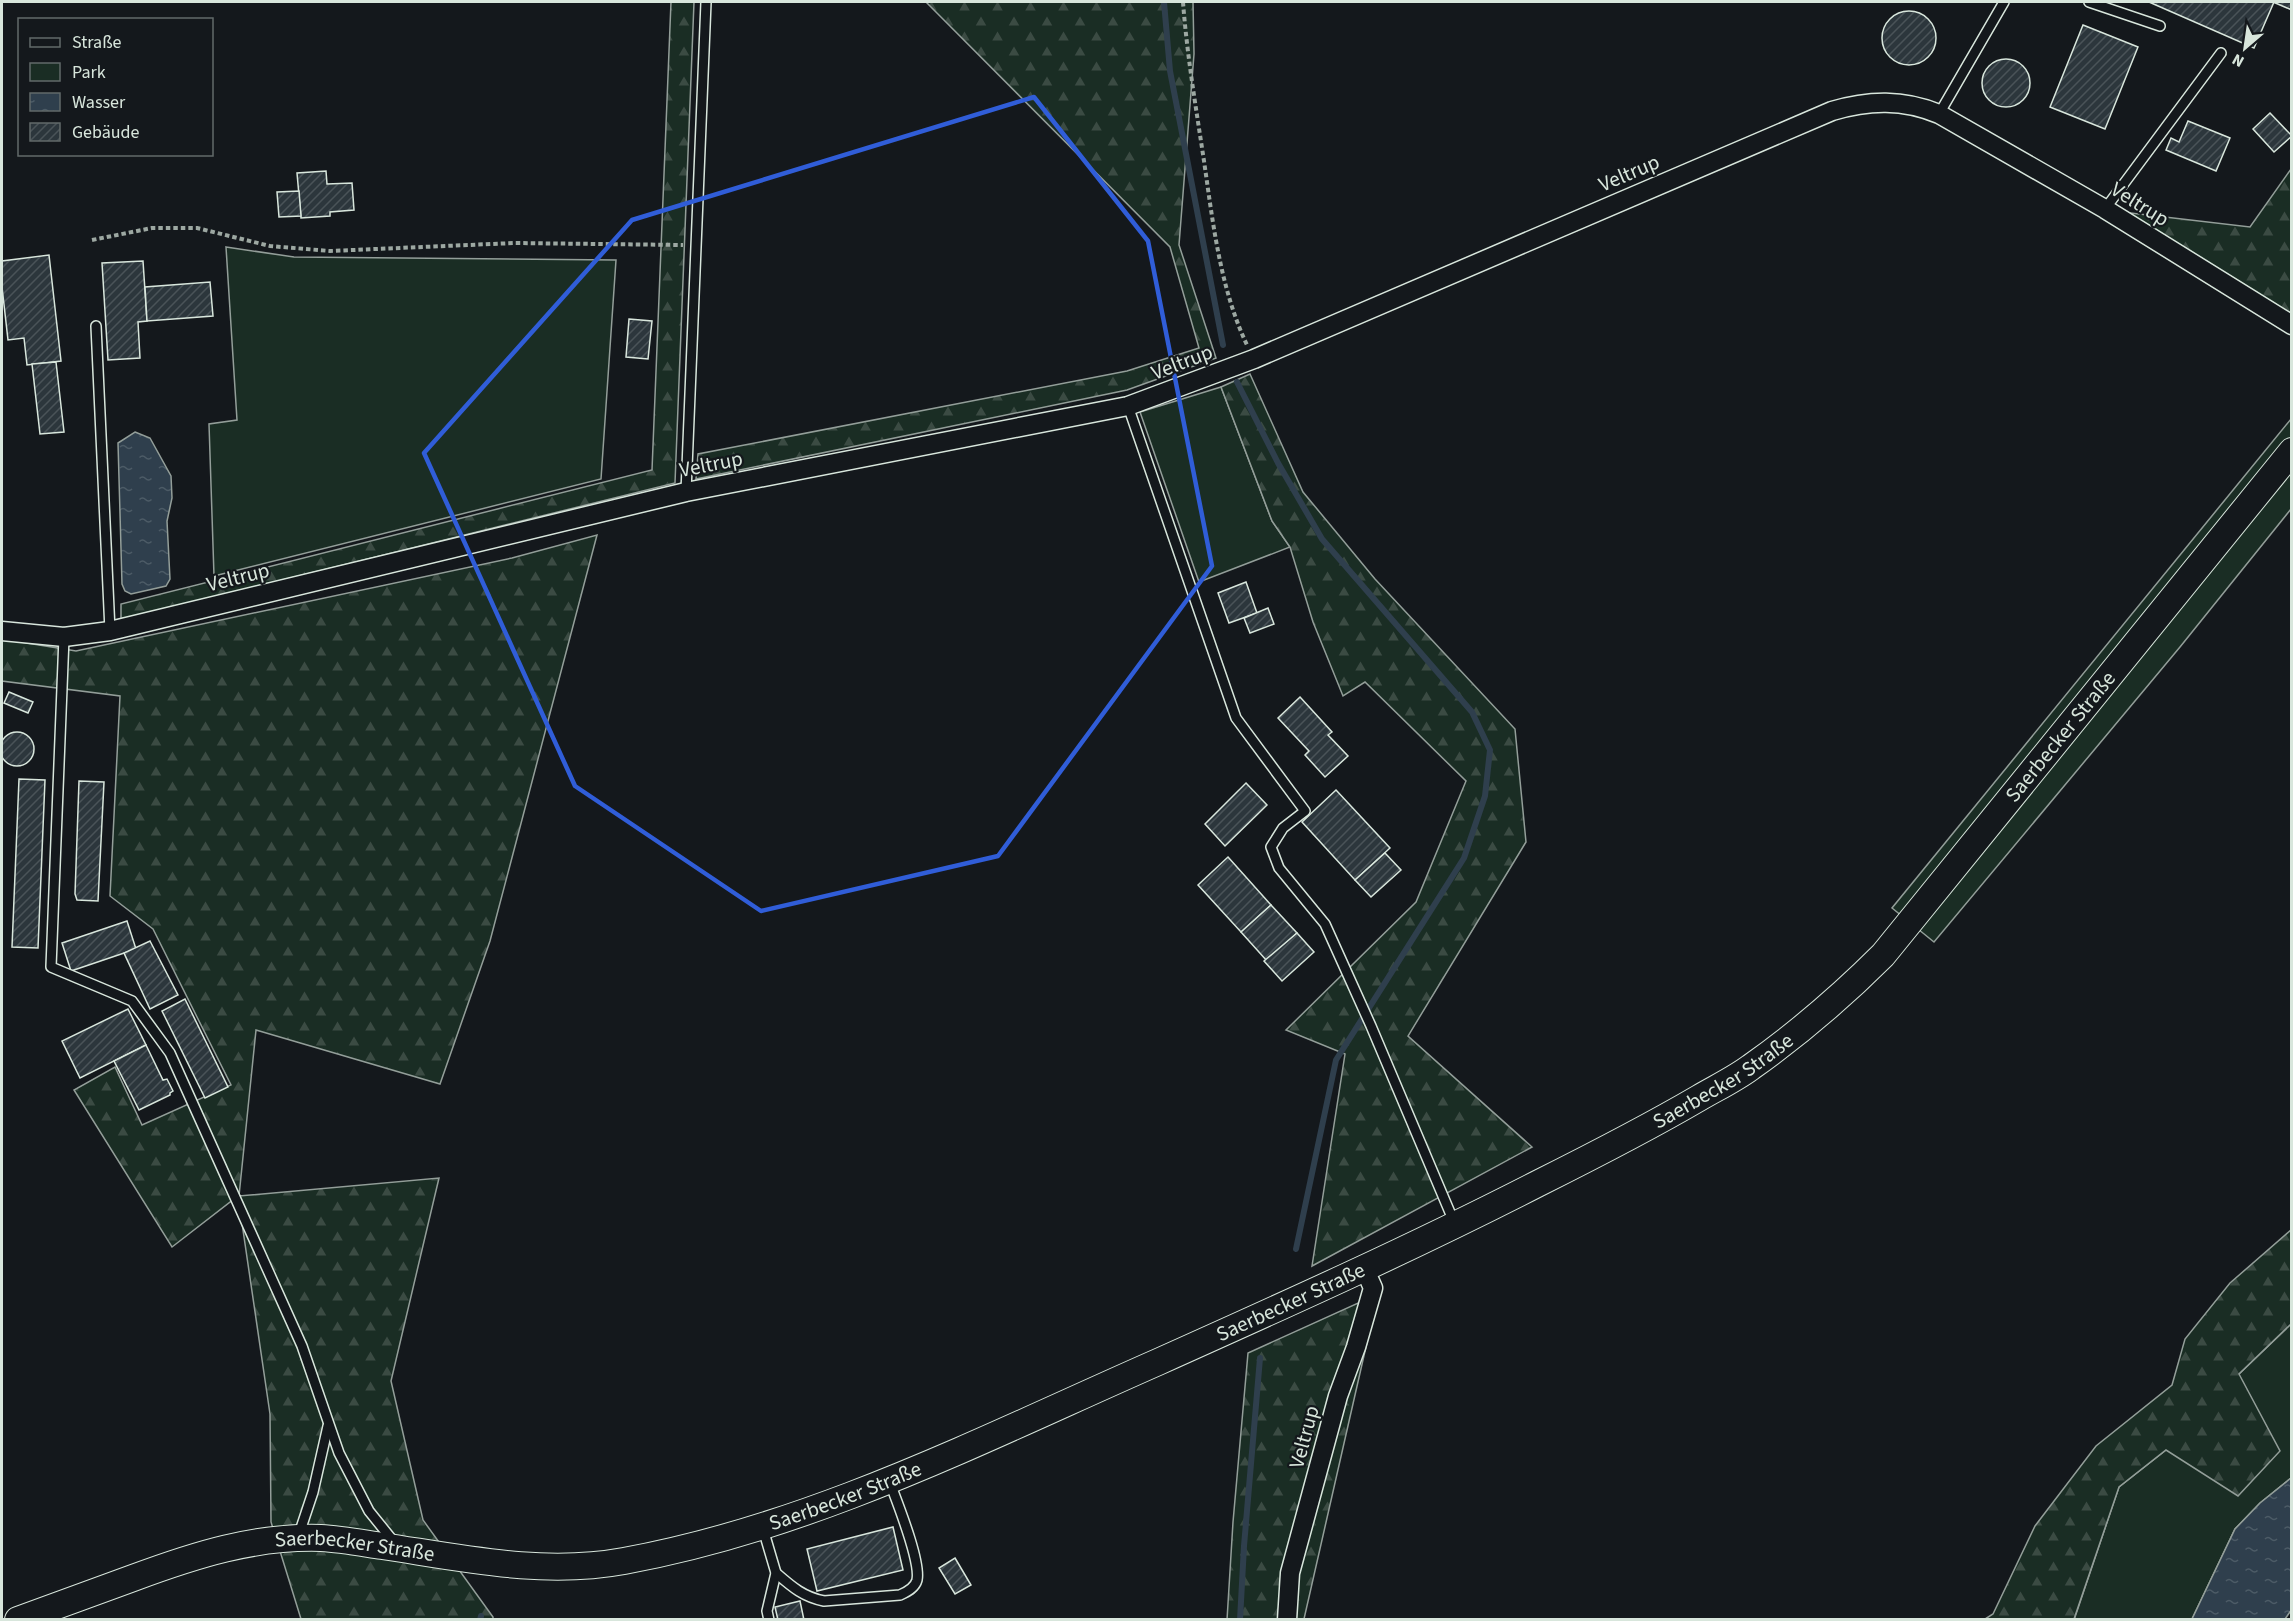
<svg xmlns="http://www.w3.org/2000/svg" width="2293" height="1621" font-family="'Source Sans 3',sans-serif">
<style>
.green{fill:#1a2d24;stroke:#939e99;stroke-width:1.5}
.forest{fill:url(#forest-firs);stroke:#939e99;stroke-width:1.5}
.water{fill:url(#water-ripples);stroke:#939e99;stroke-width:1.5}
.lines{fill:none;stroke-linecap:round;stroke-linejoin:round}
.stream{stroke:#2f3f4d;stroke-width:6}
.building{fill:url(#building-hatch);stroke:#d8e6dc;stroke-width:1.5}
.service-casing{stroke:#d8e6dc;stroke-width:12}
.minor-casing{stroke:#d8e6dc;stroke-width:21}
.secondary-casing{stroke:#d8e6dc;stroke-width:28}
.path{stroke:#9da8a2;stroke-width:4;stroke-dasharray:4.5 3;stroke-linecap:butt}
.service{stroke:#14181c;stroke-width:9}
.minor{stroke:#14181c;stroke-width:18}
.secondary{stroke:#14181c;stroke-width:26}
.marked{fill:none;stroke:#305dd8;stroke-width:4.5;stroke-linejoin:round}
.labels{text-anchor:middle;stroke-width:4.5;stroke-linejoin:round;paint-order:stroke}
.street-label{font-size:21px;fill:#d8e6dc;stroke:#14181c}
</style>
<defs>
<pattern id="forest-firs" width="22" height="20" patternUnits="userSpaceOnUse" patternTransform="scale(1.5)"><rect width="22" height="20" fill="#1a2d24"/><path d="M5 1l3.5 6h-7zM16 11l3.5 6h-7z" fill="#3b4b43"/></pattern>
<pattern id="water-ripples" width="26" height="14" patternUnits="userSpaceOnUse" patternTransform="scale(1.5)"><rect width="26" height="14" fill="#2f3f4d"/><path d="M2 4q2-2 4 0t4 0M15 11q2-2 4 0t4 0" fill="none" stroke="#4c5b66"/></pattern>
<pattern id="building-hatch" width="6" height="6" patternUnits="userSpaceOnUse" patternTransform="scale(1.5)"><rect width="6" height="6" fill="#2c363c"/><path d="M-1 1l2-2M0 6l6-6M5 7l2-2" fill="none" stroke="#4a5358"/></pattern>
</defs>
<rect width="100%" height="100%" fill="#14181c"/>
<g class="green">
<path d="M226,247L294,257L616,260L601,479L214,576L209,424L237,420Z"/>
<path d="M1221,387L1272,521L1290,547L1199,582L1140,412Z"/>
<path d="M2291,419V509L2180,647L1934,942L1892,908Z"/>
<path d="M2291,1324V1478L2260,1503L2235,1529L2192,1619L2074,1620L2119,1487L2166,1450L2239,1374Z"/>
</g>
<g class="forest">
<path d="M671,2H694L675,483L121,620V604L652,470Z"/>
<path d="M926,2H1193L1194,54L1179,245L1216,358L1127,390L696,479L698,454L1127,371L1199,348L1170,247Z"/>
<path d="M2291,169V323L2122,212L2250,227Z"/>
<path d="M1250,374L1303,492L1375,579L1515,729L1526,842L1408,1036L1532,1147L1312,1266L1345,1054L1286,1030L1416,902L1466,781L1365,682L1343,696L1313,622L1290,547L1272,521L1221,387Z"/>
<path d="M597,535L490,941L440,1084L256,1030L239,1196L439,1178L391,1381L423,1520L493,1617V1619H301L271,1522L270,1414L238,1196L172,1247L74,1090L115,1067L142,1125L231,1085L153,929L110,896L120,696L2,681V639L76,651L512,558Z"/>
<path d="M2291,1230V1324L2239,1374L2280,1451L2238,1496L2166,1450L2119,1487L2074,1619H1985L1993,1614L2035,1526L2096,1446L2172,1385L2185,1339L2230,1283Z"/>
<path d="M1378,1294L1304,1619L1227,1620L1233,1522L1248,1353Z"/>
</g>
<g class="water">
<path d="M135,432L150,438L171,476L172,498L167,521L170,579L166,586L131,594L125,591L122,584L118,443Z"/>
<path d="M2291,1478L2292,1609L2285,1619H2192L2235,1529L2260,1503Z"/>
</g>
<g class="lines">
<g class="stream">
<path d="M1164,2L1170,71L1223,345"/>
<path d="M1237,382L1278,463L1322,539L1472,712L1490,750L1485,796L1464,858L1336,1060L1296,1249"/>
<path d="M480,1620L481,1616"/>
<path d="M1240,1620L1244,1546L1260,1358"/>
</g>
</g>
<g class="building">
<path d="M2149,2H2274L2254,48Z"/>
<path d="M2273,2H2292V10Z"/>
<circle cx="1909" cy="38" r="27"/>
<path d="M2083,25L2138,47L2105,129L2050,107Z"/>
<circle cx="2006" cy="83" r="24"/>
<path d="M2270,113L2292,136L2274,152L2253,129Z"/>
<path d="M2188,121L2230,138L2216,171L2166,150L2171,138L2179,142Z"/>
<path d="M326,171L327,184L352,183L354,210L330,212V216L301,218L297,173Z"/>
<path d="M299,191L301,216L279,217L277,192Z"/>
<path d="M49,255L61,361L27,365L24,338L8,340L2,287V261Z"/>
<path d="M143,261L147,321L138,322L140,358L108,360L102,263Z"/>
<path d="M210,282L213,316L147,321L145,287Z"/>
<path d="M629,319L652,321L648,359L626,357Z"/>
<path d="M56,362L64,432L40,434L32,364Z"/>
<path d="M1246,582L1257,613L1229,623L1218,593Z"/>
<path d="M1268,608L1274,624L1250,633L1244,618Z"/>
<path d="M9,692L33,702L28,713L4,703Z"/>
<path d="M1300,697L1332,732L1328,735L1348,756L1325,777L1305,755L1309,751L1278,718Z"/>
<circle cx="17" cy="749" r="17"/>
<path d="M19,779L45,780L38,948L12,947Z"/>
<path d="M79,781L104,782L98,901L77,900L75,894Z"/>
<path d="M1246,783L1267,805L1225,846L1205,824Z"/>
<path d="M1336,790L1390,848L1355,880L1302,822Z"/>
<path d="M1385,853L1401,870L1371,897L1355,880Z"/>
<path d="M1228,857L1271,905L1241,932L1198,885Z"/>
<path d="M1271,905L1297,933L1267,961L1241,932Z"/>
<path d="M127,921L136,949L71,971L62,943Z"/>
<path d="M1297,933L1314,952L1282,981L1264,961Z"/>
<path d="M150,941L178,995L150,1009L124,953Z"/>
<path d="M185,999L228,1087L205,1098L162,1011Z"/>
<path d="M128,1009L146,1045L80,1078L62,1041Z"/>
<path d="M146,1045L163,1080L167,1079L173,1091L170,1093V1095L139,1110L114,1061Z"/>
<path d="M893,1527L903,1570L817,1591L807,1549Z"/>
<path d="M955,1558L971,1585L955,1594L939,1568Z"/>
<path d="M800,1601L804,1620H778L775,1607Z"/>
</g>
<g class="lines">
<g class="service-casing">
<g id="service">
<path d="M2089,2L2160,26"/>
<path d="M1939,114L2004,2"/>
<path d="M2105,209L2221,53"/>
<path d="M96,326L110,631"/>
<path d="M1128,406L1236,718L1305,811L1283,828L1271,847L1279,868L1325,924L1371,1026L1454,1222"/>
<path d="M686,492L706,2"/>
<path d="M64,637L51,967L132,1001L170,1053L302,1346L339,1453L369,1511L394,1542"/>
<path d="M763,1529L776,1573L767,1611L769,1620"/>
<path d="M298,1537L313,1492L328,1426"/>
<path d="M776,1573C791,1586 803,1597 824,1601L900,1595C907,1592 915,1588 917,1580C921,1561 897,1502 890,1483"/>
</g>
</g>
<g class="minor-casing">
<g id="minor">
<path d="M2,631L64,637L110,631L686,492L1128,406L1254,359L1832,111C1869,100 1903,99 1939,114L2105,209L2292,325"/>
<path d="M1287,1620L1290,1573L1338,1396L1356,1347L1373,1288L1365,1270"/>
</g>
</g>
<g class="secondary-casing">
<g id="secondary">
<path id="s1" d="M18,1620C56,1606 95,1592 133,1578C195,1555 254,1536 321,1538C341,1539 362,1543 382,1546C462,1558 543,1576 624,1561C812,1527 985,1438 1158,1362C1285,1305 1412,1248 1537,1184C1591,1157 1646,1129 1699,1098C1716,1088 1735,1079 1751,1067C1799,1033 1842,996 1883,955L2292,451"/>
</g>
</g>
<g class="path">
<path d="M1183,2C1187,55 1196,108 1204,161C1213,223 1220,288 1247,345"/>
<path d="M92,240L152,228H197L270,246L330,251L514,243L683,245"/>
</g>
<use href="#service" class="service"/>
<use href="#minor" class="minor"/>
<use href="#secondary" class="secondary"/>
</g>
<path class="marked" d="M1034,97L1148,241L1212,566L998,856L761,911L575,786L424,453L632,220Z"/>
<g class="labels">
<g class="street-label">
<text transform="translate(1629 173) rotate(-23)" y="7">Veltrup</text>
<text transform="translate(2140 204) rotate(32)" y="7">Veltrup</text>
<text transform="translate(1182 362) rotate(-21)" y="7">Veltrup</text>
<text transform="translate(711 464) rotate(-11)" y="7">Veltrup</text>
<text transform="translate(238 577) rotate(-14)" y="7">Veltrup</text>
<text dy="7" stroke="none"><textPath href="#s1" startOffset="2310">Saerbecker Straße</textPath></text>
<text dy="7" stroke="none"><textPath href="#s1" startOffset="1824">Saerbecker Straße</textPath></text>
<text dy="7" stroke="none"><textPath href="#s1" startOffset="1338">Saerbecker Straße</textPath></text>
<text transform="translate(1304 1437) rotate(-75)" y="7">Veltrup</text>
<text dy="7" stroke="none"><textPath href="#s1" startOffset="852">Saerbecker Straße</textPath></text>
<text dy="7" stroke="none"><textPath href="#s1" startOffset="350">Saerbecker Straße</textPath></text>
</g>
</g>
<rect width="2293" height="1621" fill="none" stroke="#d8e6dc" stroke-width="6"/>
<rect x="18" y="18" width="195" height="138" fill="#14181c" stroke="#626a69" stroke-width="1.5"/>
<rect x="30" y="38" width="30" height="9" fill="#14181c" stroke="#626a69" stroke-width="1.5"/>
<text x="72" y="48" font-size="18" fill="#d8e6dc">Straße</text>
<rect x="30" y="63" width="30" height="18" fill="#1a2d24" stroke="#626a69" stroke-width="1.5"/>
<text x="72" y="78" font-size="18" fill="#d8e6dc">Park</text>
<rect x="30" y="93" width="30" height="18" fill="url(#water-ripples)" stroke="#626a69" stroke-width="1.5"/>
<text x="72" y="108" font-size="18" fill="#d8e6dc">Wasser</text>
<rect x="30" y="123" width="30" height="18" fill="url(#building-hatch)" stroke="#626a69" stroke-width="1.5"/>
<text x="72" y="138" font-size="18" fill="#d8e6dc">Gebäude</text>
<g transform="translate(2245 48) rotate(209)" stroke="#14181c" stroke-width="4.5" paint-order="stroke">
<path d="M0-4.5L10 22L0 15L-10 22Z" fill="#d8e6dc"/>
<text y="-9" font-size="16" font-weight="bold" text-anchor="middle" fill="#d8e6dc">N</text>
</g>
</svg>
